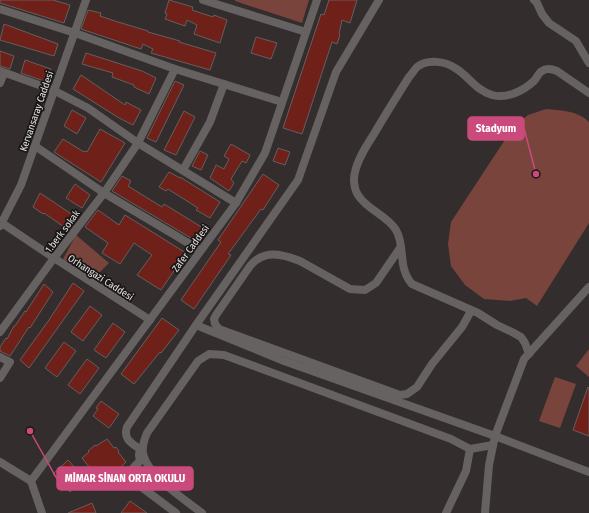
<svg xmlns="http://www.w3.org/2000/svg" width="589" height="513" font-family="'Fira Sans Condensed',sans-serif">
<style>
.green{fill:#78443c}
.building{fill:#6e2019;stroke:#655f5e}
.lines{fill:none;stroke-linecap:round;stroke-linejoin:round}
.minor{stroke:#656261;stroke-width:8}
.labels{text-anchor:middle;stroke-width:3.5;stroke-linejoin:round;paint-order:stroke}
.street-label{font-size:10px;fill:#e4e1e0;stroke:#191616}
.leader{fill:none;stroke:#ca4a7c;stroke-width:1.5}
.callout-dot{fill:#ca4a7c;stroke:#191616;stroke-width:1.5}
.callout{fill:#ca4a7c;stroke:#ca4a7c;stroke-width:1.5}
.callout-label{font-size:11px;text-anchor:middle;font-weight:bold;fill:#fff}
</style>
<rect width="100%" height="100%" fill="#332e2d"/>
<g class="green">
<path d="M235,0H309L302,23L235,1Z"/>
<path d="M546,109C561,110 578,111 589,122V223L537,306L526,298L510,301L484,299L465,285L451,266L448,244L451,222L514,126L528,115Z"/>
<path d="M76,235L109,263L93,279L63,259Z"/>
<path d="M589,349V377L576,366Z"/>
<path d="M555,377L576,384L560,428L539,421Z"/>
</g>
<g class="building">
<path d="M0,0H53L70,5L64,23L0,3Z"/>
<path d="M169,0L193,7L192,10L213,17L214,15L227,20L220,43L194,34L197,25L187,20L185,26L165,19L167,14L165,13Z"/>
<path d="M329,0H357L350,23L342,20L339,34L340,35L337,44L332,42L302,134L283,128L321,14L324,15Z"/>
<path d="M88,10L101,13L100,16L118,22L148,31V32L180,41L179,42L216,53L210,70L151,53L153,49L143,44L141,49L81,29Z"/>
<path d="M4,24L58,44L54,56L0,40Z"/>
<path d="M256,37L277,43L271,59L251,53Z"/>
<path d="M0,51L14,56L10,69L0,66Z"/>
<path d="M86,53L142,71L156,78L149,94L134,87V85L112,77L113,73L82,64Z"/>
<path d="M25,60L51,69L47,82L21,73Z"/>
<path d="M81,75L125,105L126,102L141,110L133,125L119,118L73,89Z"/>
<path d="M175,81L184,85L156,142L147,138Z"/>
<path d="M72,110L86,118L77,134L64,126Z"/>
<path d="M184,111L195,117L176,155L164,150Z"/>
<path d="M100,129L125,143L101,182L54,152L63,139L84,152L85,151L87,152Z"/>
<path d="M231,144L250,155L246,163L242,161L231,179L234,183L229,191L210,178L216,165L224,169L229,159L224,156Z"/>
<path d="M278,148L290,152L285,165L273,161Z"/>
<path d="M200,151L208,155L201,170L192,166Z"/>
<path d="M169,172L180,178V177L220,202L210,218L196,210L198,208L168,189L166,191L159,187Z"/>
<path d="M263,174L279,185L263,210L261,209L228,254L231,255L194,309L181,300L221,242L218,240Z"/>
<path d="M122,176L131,181L128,186L162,207L164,204L203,228L196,241L112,191Z"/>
<path d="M75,184L90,195L82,208L66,198Z"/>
<path d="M40,193L76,217L67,229L44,213L43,214L33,207Z"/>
<path d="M98,210L119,225L125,215L186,253L161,290L137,275L152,255L134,243L120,264L102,253L108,243L85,227Z"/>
<path d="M73,283L84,291L29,368L20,360L49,320Z"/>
<path d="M44,284L53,292L30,328L29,327L10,356L0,351V347L6,338L7,339L14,326H15L25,311L26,312Z"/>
<path d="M90,306L102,315L83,341L71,332Z"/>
<path d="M162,318L179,330L161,353L160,352L134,384L121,374Z"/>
<path d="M113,323L125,332L106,358L94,350Z"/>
<path d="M64,342L76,351L57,377L45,368Z"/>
<path d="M87,359L99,368L80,394L68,385Z"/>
<path d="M588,387L589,388V436L573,430Z"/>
<path d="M101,401L119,414L109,428L93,416L98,409L96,408Z"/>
<path d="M107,439L114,448L116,447L119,451L118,452L126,462L121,467L122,468L111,478L106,480L105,479L101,482L82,458L89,452L88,451L95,445L96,446Z"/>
<path d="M68,460L84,478L70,492L53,474Z"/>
<path d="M130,501L147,513H121Z"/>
<path d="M92,503L96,513H68Z"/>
</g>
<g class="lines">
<g class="minor">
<path d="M203,0L306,32"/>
<path d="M534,0L537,3L542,14L549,23L576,41L589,63"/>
<path d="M0,9L75,33L175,69L282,102"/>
<path d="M0,71L53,90L88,108L138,143L236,203"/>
<path d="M0,83L4,73"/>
<path d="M35,146L104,193L200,250"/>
<path d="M183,170L210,122L224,84"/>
<path d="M2,223L54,258L150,320"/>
<path d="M0,226L21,185L86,0"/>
<path d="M400,248L376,283L365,290L350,289L300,261C282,254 264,249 250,266L216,315L214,319L215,324L219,329L400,395L407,394L417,387L432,364L462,327L471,311"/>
<path d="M196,325L284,361L495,436L589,472"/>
<path d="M0,332L54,258L104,193L138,143L175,69"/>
<path d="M529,354L525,343L521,337L512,332L497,325L478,313L412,284C397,267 406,247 396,230C387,215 367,210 358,195C354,189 353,179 355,172C358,158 367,145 374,134C385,115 397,96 409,77C412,74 414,70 417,67C427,59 445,61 455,68C469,76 474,89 492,95C507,99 523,91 534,81C537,78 538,73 542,71C546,68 552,69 557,71L589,93"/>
<path d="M0,357L10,362L0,378"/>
<path d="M0,462L31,481L42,513"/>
<path d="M31,481L236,203L265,153L317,0"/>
<path d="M176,513L132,480C127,472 135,466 140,461L139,455L140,449C131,443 123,439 127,427L196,325L298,180L336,72L379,0"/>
<path d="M202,513C184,499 148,476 143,454C142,447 144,440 147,433L198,361L209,354L224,355L451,439L470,449L493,445"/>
<path d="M446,513L466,471L470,449"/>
<path d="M485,513L489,465L495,436L524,359L589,287"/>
</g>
</g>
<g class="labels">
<g class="street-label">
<text transform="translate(36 111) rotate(-71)" y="4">Kervansaray Caddesi</text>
<text transform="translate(62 231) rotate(-53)" y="4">1.berk sokak</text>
<text transform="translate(190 248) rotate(-54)" y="4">Zafer Caddesi</text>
<text transform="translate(101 277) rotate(33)" y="4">Orhangazi Caddesi</text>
</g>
</g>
<path class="leader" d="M536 174L524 128M30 431L57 479"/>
<g class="callout-dot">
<circle cx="536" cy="174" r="4"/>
<circle cx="30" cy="431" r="4"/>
</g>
<g class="callout">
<rect x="468" y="117" width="56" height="23" rx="4"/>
<rect x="57" y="467" width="136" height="23" rx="4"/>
</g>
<g class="callout-label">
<text x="496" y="132">Stadyum</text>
<text x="125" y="482">MİMAR SİNAN ORTA OKULU</text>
</g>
</svg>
